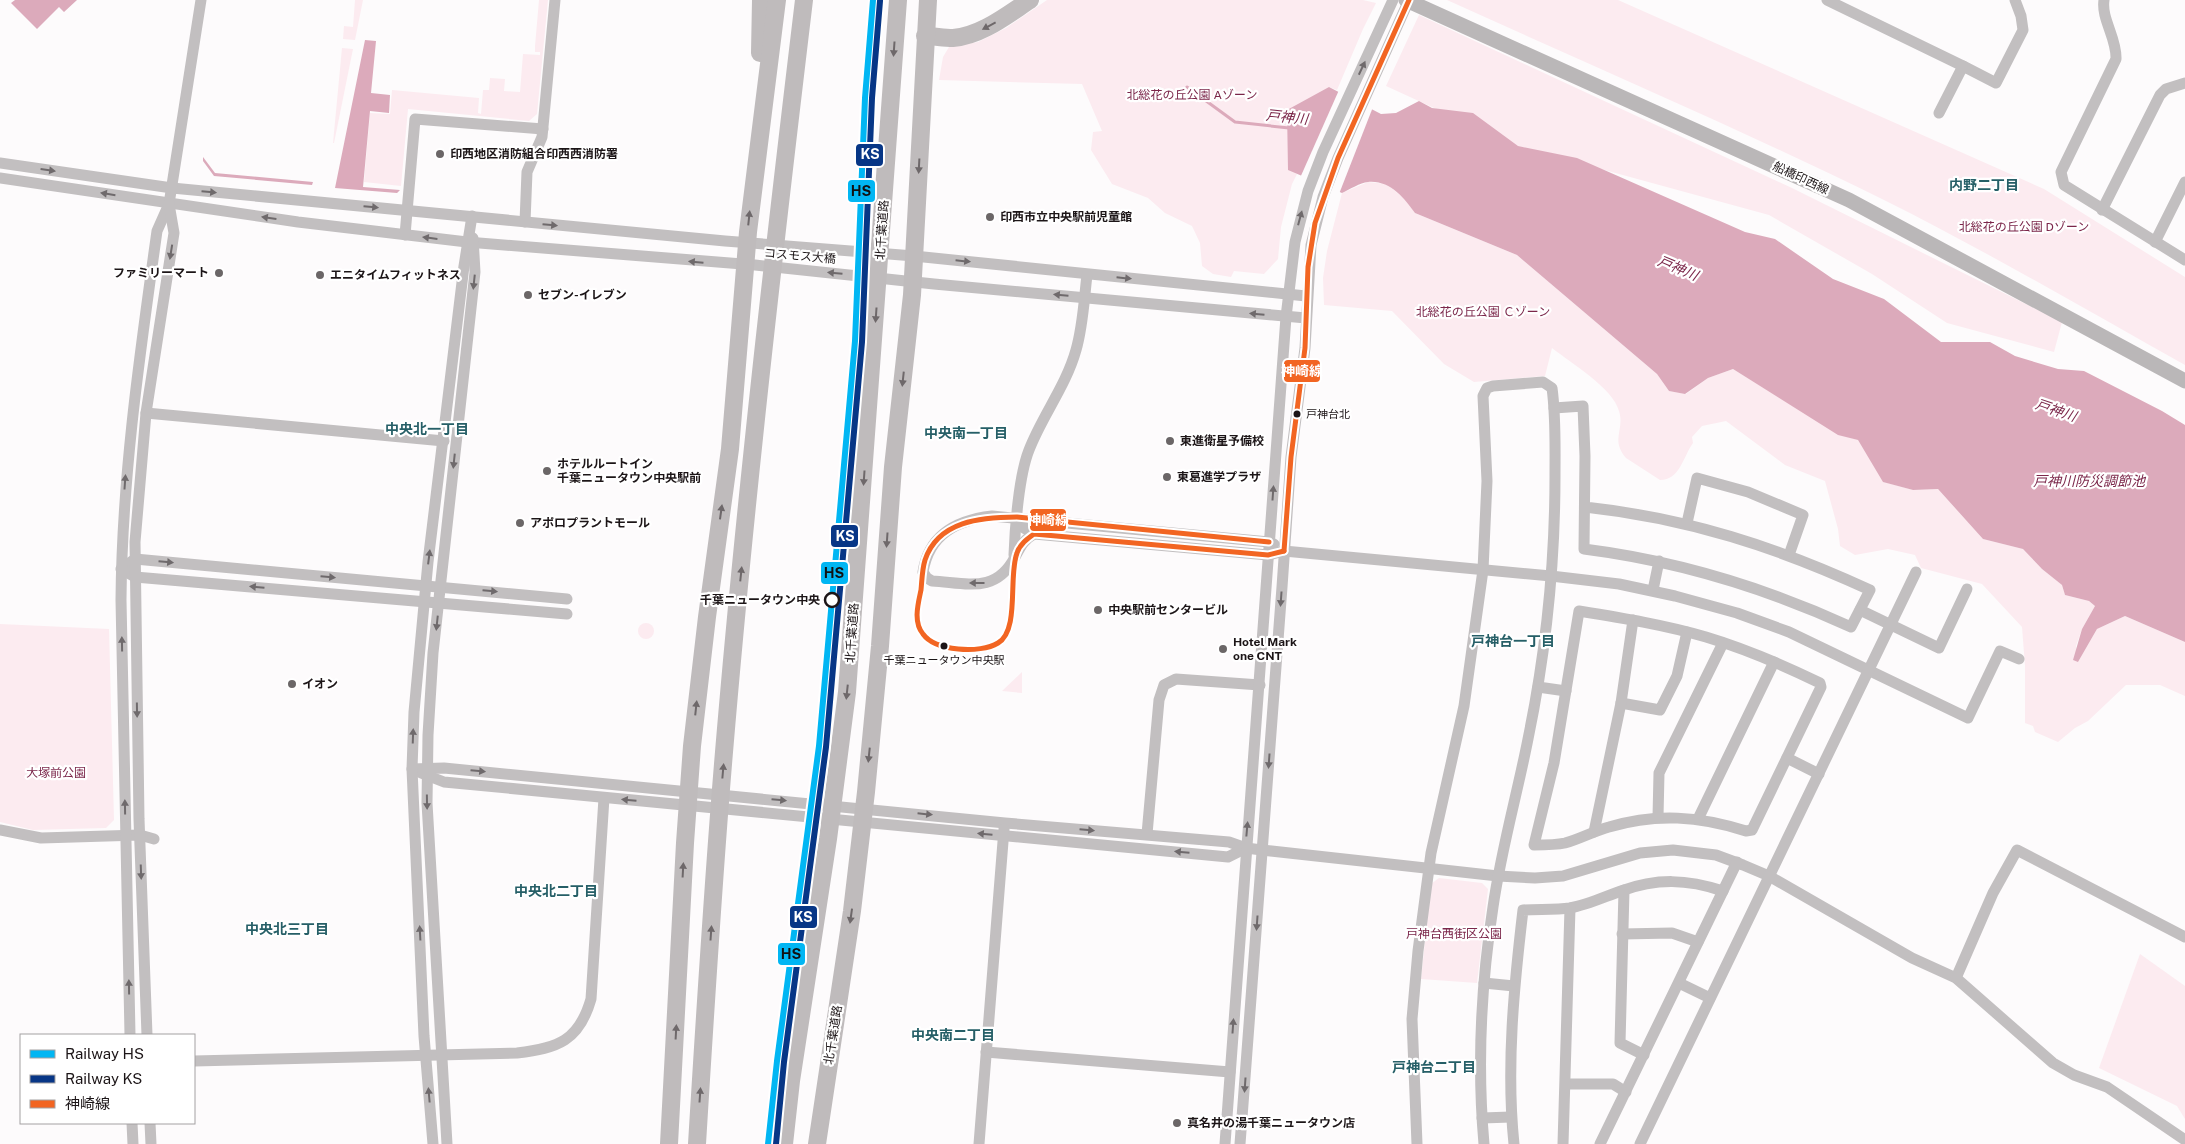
<svg xmlns="http://www.w3.org/2000/svg" width="2185" height="1144" font-family="'Public Sans','Noto Sans JP',sans-serif">
<style>
.green{fill:#fcebf0}
.water{fill:#dcaabb}
.pier{fill:#fdfbfc}
.lines{fill:none;stroke-linecap:round;stroke-linejoin:round}
.stream{stroke:#dcaabb;stroke-width:3}
.minor{stroke:#c2bfc0;stroke-width:11}
.major{stroke:#bab7b8;stroke-width:15}
.highway{stroke:#bfbbbc;stroke-width:18}
.bus-1-casing{stroke:#fff;stroke-width:9}
.bus-1{stroke:#f26522;stroke-width:5}
.rail-1-casing{stroke:#fff;stroke-width:10}
.rail-2-casing{stroke:#fff;stroke-width:10}
.rail-1{stroke:#01b6f3;stroke-width:6}
.rail-2{stroke:#073686;stroke-width:6}
.oneway{fill:#6e686a}
.oneway2{fill:#6f6a6c}
.poi-dot{fill:#6b6667;stroke:#fff;stroke-width:2}
.bus-dot{fill:#1c1517;stroke:#fff;stroke-width:2}
.stop-dot{fill:#fff;stroke:#1c1517;stroke-width:2.5}
.labels{text-anchor:middle;stroke-width:4.5;stroke-linejoin:round;paint-order:stroke}
.bus-label{font-size:11px;fill:#1c1517;stroke:#fff;text-anchor:start}
.park-label{font-size:12px;fill:#7b264a;stroke:#fff}
.poi-label{font-size:12px;font-weight:bold;fill:#1c1517;stroke:#fff;text-anchor:start}
.street-label{font-size:12px;fill:#1c1517;stroke:#fff}
.stop-label{font-size:12px;font-weight:bold;fill:#1c1517;stroke:#fff;text-anchor:end}
.water-label{font-size:14px;font-style:italic;fill:#7c284b;stroke:#fff}
.neighbourhood-label{font-size:14px;font-weight:bold;fill:#265f67;stroke:#fff}
.line-badge{stroke:#fff;stroke-width:2}
.badge-label{font-size:14px;text-anchor:middle;font-weight:bold;fill:#fff}
.pale-badge-label{font-size:14px;text-anchor:middle;font-weight:bold;fill:#111}
</style>
<rect width="100%" height="100%" fill="#fdfbfc"/>
<g class="green">
<path d="M355,0H363L355,40L343,39L344,26L353,27Z"/>
<path d="M539,0H548L537,114L529,121L408,109L401,186L364,182L370,113L390,114L392,90L479,98L478,113L481,114L483,90H489L490,78L505,79L504,91L520,92L523,54L540,55V52H535V46Z"/>
<path d="M1047,0H1363L1376,3L1363,29L1337,90L1329,87L1288,169L1297,174L1292,184L1281,227L1278,259L1264,274L1234,271L1231,277L1213,274L1202,266L1200,243L1192,226L1165,213L1148,198L1112,184L1091,150L1093,132L1102,131L1082,84L939,80L943,57L949,47L978,42L1006,28Z"/>
<path d="M1447,0H1618L2044,189L2185,277V365C2085,309 1986,251 1884,200C1740,129 1592,66 1447,0Z"/>
<path d="M1419,15L1792,188L2062,322L2054,352L1947,323L1872,274L1769,215L1517,146L1386,86Z"/>
<path d="M342,48L353,49L334,143H333Z"/>
<path d="M1368,182L1387,184L1406,200L1415,213L1517,255L1657,374L1669,391L1686,394L1708,378L1733,369L1838,434L1858,440L1884,482L1913,490L1938,489L1983,539L2023,549L2042,569L2062,585L2065,595L2089,601L2095,606L2082,629L2076,646L2078,662L2097,629L2125,616L2185,642V696L2160,685H2126L2088,721L2075,728L2058,742L2035,732L2033,726L2025,723V666L2022,627L1982,584L1921,568L1915,555L1888,549L1855,555L1840,546L1838,529L1825,481L1785,465L1726,421L1702,426L1692,437L1693,443C1683,457 1680,480 1660,480L1626,458C1610,439 1625,430 1619,411C1613,388 1571,363 1552,348L1545,376L1474,382L1444,364L1392,311L1324,305L1323,278L1327,251L1342,193Z"/>
<circle cx="646" cy="631" r="8"/>
<path d="M0,624L109,629L114,820L106,828L33,830L0,822Z"/>
<path d="M1022,672V693L1002,691Z"/>
<path d="M1439,878L1482,883L1488,889L1477,983L1421,979L1431,884Z"/>
<path d="M2140,954L2185,986V1119L2177,1106L2099,1068Z"/>
</g>
<g class="water">
<path d="M15,0H77L64,12L59,7L37,29L11,3Z"/>
<path d="M365,40L376,41L371,93L390,95L389,113L370,111L363,187L400,190L397,193L335,188Z"/>
<path d="M1329,87L1381,114L1396,113L1419,101L1432,108L1473,113L1518,146L1577,158L1745,232L1775,239L1833,279L1884,299L1941,342H1990L2015,356L2058,369L2084,371L2162,411L2185,425V642L2125,616L2097,629L2078,662L2073,660L2082,629L2095,606L2089,601L2065,595L2062,585L2042,569L2023,549L1983,539L1938,489L1913,490L1883,482L1858,440L1838,435L1733,369L1708,378L1685,394L1669,391L1657,374L1517,255L1415,213C1404,198 1390,180 1368,182C1360,183 1350,189 1342,193L1288,170L1287,110Z"/>
<path d="M203,157L215,173L313,182L312,185L214,176L203,161Z"/>
</g>
<path class="pier" d="M1339,90L1373,107L1339,194L1300,178Z"/>
<g class="lines">
<path class="stream" d="M1187,87L1235,122L1289,128"/>
<g class="minor">
<path d="M1827,0L1963,66"/>
<path d="M2104,0C2101,19 2117,38 2116,59L2061,172L2064,185L2185,260"/>
<path d="M1939,113L1963,66L1996,83L2023,30L2021,16L2015,0"/>
<path d="M0,163L172,188L725,241L914,256L1306,296"/>
<path d="M0,178L298,222L467,242L755,265L934,284L1306,318"/>
<path d="M2102,210L2160,95L2166,89L2185,83"/>
<path d="M525,222L527,172L542,137L555,0"/>
<path d="M405,235L415,119L543,129"/>
<path d="M2155,242L2185,182"/>
<path d="M1554,408L1583,406L1585,456L1584,549C1679,561 1764,587 1851,627L1870,590C1777,547 1687,518 1585,507"/>
<path d="M146,413L444,441"/>
<path d="M1017,517L1024,528L1034,534L1268,555L1284,551L1551,576L1619,584L1675,596L1737,613L1789,632L1968,718L2000,651L2019,659"/>
<path d="M1687,523L1697,478L1748,492L1803,515L1789,555"/>
<path d="M1034,534C1024,539 1020,548 1015,557C996,594 967,583 932,581L927,578L923,572C929,534 957,520 992,516L1269,542L1274,544"/>
<path d="M1014,555C1015,527 1019,475 1029,450C1042,416 1066,386 1076,350C1083,326 1084,300 1087,275"/>
<path d="M1653,590L1659,561"/>
<path d="M1860,610L1939,648L1967,589"/>
<path d="M1579,611C1622,618 1665,625 1706,637C1746,649 1783,665 1820,683L1821,687L1752,830L1746,831C1699,816 1656,813 1609,827C1594,831 1580,839 1565,843C1556,845 1544,845 1534,845L1554,763Z"/>
<path d="M567,614L135,577L121,569L135,559L567,599"/>
<path d="M1538,687L1566,691"/>
<path d="M1621,703L1660,710L1677,676L1687,632"/>
<path d="M1787,758L1819,774"/>
<path d="M412,769L444,768L1005,823L1229,842L1246,848L1262,850L1498,876L1535,878L1563,876L1640,853L1673,850L1716,855L1743,865L1769,876L1912,958L1956,978L2053,1063L2074,1075L2107,1087L2185,1140"/>
<path d="M421,773L444,782L1228,857L1246,848"/>
<path d="M1658,817L1659,773L1723,643"/>
<path d="M1698,819L1774,662"/>
<path d="M0,830L41,838L140,835L154,839"/>
<path d="M1594,832L1621,703L1633,620"/>
<path d="M1147,834L1159,700L1164,685L1176,679L1260,685"/>
<path d="M1624,890L1620,1043L1644,1055"/>
<path d="M1622,934L1672,933L1698,942"/>
<path d="M1956,978L1993,893L2017,850L2185,937"/>
<path d="M1484,983L1514,986"/>
<path d="M1679,983L1710,998"/>
<path d="M130,1035L121,600C122,475 140,353 157,231L169,204L201,0"/>
<path d="M147,1035L139,819L135,542L146,413L174,233L169,204"/>
<path d="M986,1052L1230,1072"/>
<path d="M194,1061L517,1053C558,1048 579,1041 591,999L604,798"/>
<path d="M1566,1084H1613L1626,1092"/>
<path d="M1482,1118L1511,1117"/>
<path d="M132,1123L133,1144"/>
<path d="M150,1123L151,1144"/>
<path d="M433,1144L424,1036L412,769L414,712L428,562L464,266L472,216"/>
<path d="M447,1144L427,803L428,735L433,653L475,272L473,238"/>
<path d="M979,1144L1004,829"/>
<path d="M1225,1144L1286,317L1295,242L1308,191L1323,152L1393,0"/>
<path d="M1240,1144L1282,587L1291,457L1305,348L1311,245L1323,197L1338,158L1409,0"/>
<path d="M1417,1144L1412,1019L1418,951L1431,853L1464,706L1483,570L1487,481L1483,396L1487,388L1493,386L1543,382L1552,388C1556,417 1555,447 1555,476C1555,565 1546,652 1528,739C1517,795 1501,850 1493,907C1481,985 1477,1065 1484,1144"/>
<path d="M1514,1144C1506,1067 1514,986 1523,910C1538,909 1555,910 1570,908C1587,905 1604,897 1621,891C1657,878 1687,879 1723,891"/>
<path d="M1563,1144L1570,908"/>
<path d="M1600,1144L1737,862"/>
<path d="M1640,1144L1916,572"/>
</g>
<path class="major" d="M1406,0L1849,200L2185,381"/>
<g class="highway">
<path d="M925,36C934,36 943,38 953,38C981,36 1007,15 1030,0"/>
<path d="M760,53L761,0"/>
<path d="M669,1144L685,843L692,746L707,617L730,449L748,232L777,0"/>
<path d="M697,1144C705,1013 713,883 724,752C745,501 774,250 804,0"/>
<path d="M784,1144L791,1081L828,839L847,692L898,0"/>
<path d="M817,1144L852,911L866,792L880,646L893,467L912,295L928,0"/>
</g>
<g class="bus-1-casing">
<g id="bus-1">
<path d="M1269,542L1017,517C981,517 938,521 925,560C922,570 922,580 921,590C918,604 913,622 923,634C935,651 980,654 998,643C1020,630 1008,576 1017,553C1020,544 1027,539 1034,534L1268,555L1284,551"/>
<path d="M1284,551L1291,457L1305,348L1308,267L1315,223L1338,158L1409,0"/>
</g>
</g>
<use href="#bus-1" class="bus-1"/>
<g class="rail-1-casing">
<path id="rail-1" d="M768,1144L777,1061L819,746L855,341L865,98L873,0"/>
</g>
<g class="rail-2-casing">
<path id="rail-2" d="M776,1144L784,1062L826,747L862,342L872,98L880,1"/>
</g>
<use href="#rail-1" class="rail-1"/>
<use href="#rail-2" class="rail-2"/>
</g>
<defs><path id="oneway-solid" d="M-6-.8H1V-3.2L6.5 0L1 3.2V.8H-6Z" transform="scale(1.25)"/></defs>
<g class="oneway">
<use href="#oneway-solid" transform="translate(989 26) rotate(152)"/>
<use href="#oneway-solid" transform="translate(894 49) rotate(94)"/>
<use href="#oneway-solid" transform="translate(919 166) rotate(93)"/>
<use href="#oneway-solid" transform="translate(749 218) rotate(-84)"/>
<use href="#oneway-solid" transform="translate(876 315) rotate(94)"/>
<use href="#oneway-solid" transform="translate(903 379) rotate(96)"/>
<use href="#oneway-solid" transform="translate(864 478) rotate(94)"/>
<use href="#oneway-solid" transform="translate(721 512) rotate(-82)"/>
<use href="#oneway-solid" transform="translate(887 540) rotate(94)"/>
<use href="#oneway-solid" transform="translate(741 574) rotate(-84)"/>
<use href="#oneway-solid" transform="translate(847 692) rotate(96)"/>
<use href="#oneway-solid" transform="translate(696 708) rotate(-84)"/>
<use href="#oneway-solid" transform="translate(869 755) rotate(96)"/>
<use href="#oneway-solid" transform="translate(723 771) rotate(-85)"/>
<use href="#oneway-solid" transform="translate(683 870) rotate(-87)"/>
<use href="#oneway-solid" transform="translate(851 916) rotate(98)"/>
<use href="#oneway-solid" transform="translate(711 933) rotate(-86)"/>
<use href="#oneway-solid" transform="translate(676 1032) rotate(-87)"/>
<use href="#oneway-solid" transform="translate(700 1095) rotate(-86)"/>
</g>
<g class="oneway2">
<use href="#oneway-solid" transform="translate(1362 68) rotate(-65)"/>
<use href="#oneway-solid" transform="translate(48 170) rotate(8)"/>
<use href="#oneway-solid" transform="translate(209 192) rotate(5)"/>
<use href="#oneway-solid" transform="translate(108 194) rotate(-171)"/>
<use href="#oneway-solid" transform="translate(371 207) rotate(5)"/>
<use href="#oneway-solid" transform="translate(269 218) rotate(-172)"/>
<use href="#oneway-solid" transform="translate(1300 218) rotate(-75)"/>
<use href="#oneway-solid" transform="translate(550 225) rotate(5)"/>
<use href="#oneway-solid" transform="translate(430 238) rotate(-173)"/>
<use href="#oneway-solid" transform="translate(171 252) rotate(99)"/>
<use href="#oneway-solid" transform="translate(963 261) rotate(6)"/>
<use href="#oneway-solid" transform="translate(696 262) rotate(-175)"/>
<use href="#oneway-solid" transform="translate(835 273) rotate(-175)"/>
<use href="#oneway-solid" transform="translate(1124 278) rotate(6)"/>
<use href="#oneway-solid" transform="translate(474 282) rotate(96)"/>
<use href="#oneway-solid" transform="translate(1061 295) rotate(-175)"/>
<use href="#oneway-solid" transform="translate(1257 314) rotate(-175)"/>
<use href="#oneway-solid" transform="translate(454 461) rotate(96)"/>
<use href="#oneway-solid" transform="translate(125 482) rotate(-86)"/>
<use href="#oneway-solid" transform="translate(1273 493) rotate(-86)"/>
<use href="#oneway-solid" transform="translate(429 557) rotate(-83)"/>
<use href="#oneway-solid" transform="translate(166 562) rotate(5)"/>
<use href="#oneway-solid" transform="translate(328 577) rotate(5)"/>
<use href="#oneway-solid" transform="translate(977 583) rotate(-180)"/>
<use href="#oneway-solid" transform="translate(257 587) rotate(-175)"/>
<use href="#oneway-solid" transform="translate(490 591) rotate(5)"/>
<use href="#oneway-solid" transform="translate(1281 599) rotate(94)"/>
<use href="#oneway-solid" transform="translate(437 623) rotate(96)"/>
<use href="#oneway-solid" transform="translate(122 644) rotate(-91)"/>
<use href="#oneway-solid" transform="translate(137 710) rotate(89)"/>
<use href="#oneway-solid" transform="translate(413 736) rotate(-88)"/>
<use href="#oneway-solid" transform="translate(1269 761) rotate(94)"/>
<use href="#oneway-solid" transform="translate(478 771) rotate(5)"/>
<use href="#oneway-solid" transform="translate(629 800) rotate(-175)"/>
<use href="#oneway-solid" transform="translate(779 800) rotate(5)"/>
<use href="#oneway-solid" transform="translate(427 802) rotate(89)"/>
<use href="#oneway-solid" transform="translate(125 807) rotate(-91)"/>
<use href="#oneway-solid" transform="translate(925 814) rotate(6)"/>
<use href="#oneway-solid" transform="translate(1247 829) rotate(-85)"/>
<use href="#oneway-solid" transform="translate(1087 830) rotate(5)"/>
<use href="#oneway-solid" transform="translate(985 834) rotate(-175)"/>
<use href="#oneway-solid" transform="translate(1182 852) rotate(-175)"/>
<use href="#oneway-solid" transform="translate(141 872) rotate(88)"/>
<use href="#oneway-solid" transform="translate(1257 923) rotate(94)"/>
<use href="#oneway-solid" transform="translate(420 933) rotate(-93)"/>
<use href="#oneway-solid" transform="translate(129 987) rotate(-91)"/>
<use href="#oneway-solid" transform="translate(1233 1026) rotate(-86)"/>
<use href="#oneway-solid" transform="translate(1245 1085) rotate(94)"/>
<use href="#oneway-solid" transform="translate(429 1095) rotate(-95)"/>
</g>
<g class="poi-dot">
<circle cx="440" cy="154" r="5"/>
<circle cx="990" cy="217" r="5"/>
<circle cx="219" cy="273" r="5"/>
<circle cx="320" cy="275" r="5"/>
<circle cx="528" cy="295" r="5"/>
<circle cx="1170" cy="441" r="5"/>
<circle cx="547" cy="471" r="5"/>
<circle cx="1167" cy="477" r="5"/>
<circle cx="520" cy="523" r="5"/>
<circle cx="1098" cy="610" r="5"/>
<circle cx="1223" cy="649" r="5"/>
<circle cx="292" cy="684" r="5"/>
<circle cx="1177" cy="1123" r="5"/>
</g>
<g class="bus-dot">
<circle cx="1297" cy="414" r="4.5"/>
<circle cx="944" cy="646" r="4.5"/>
</g>
<circle class="stop-dot" cx="832" cy="600" r="7"/>
<g class="labels">
<g class="bus-label">
<text x="1306" y="418">戸神台北</text>
<text x="944" y="664" text-anchor="middle">千葉ニュータウン中央駅</text>
</g>
<g class="park-label">
<text x="1192" y="99">北総花の丘公園 Aゾーン</text>
<text x="2024" y="231">北総花の丘公園 Dゾーン</text>
<text x="1483" y="316">北総花の丘公園 Ｃゾーン</text>
<text x="56" y="777">大塚前公園</text>
<text x="1454" y="938">戸神台西街区公園</text>
</g>
<g class="poi-label">
<text x="450" y="158">印西地区消防組合印西西消防署</text>
<text x="1000" y="221">印西市立中央駅前児童館</text>
<text x="209" y="277" text-anchor="end">ファミリーマート</text>
<text x="330" y="279">エニタイムフィットネス</text>
<text x="538" y="299">セブン-イレブン</text>
<text x="1180" y="445">東進衛星予備校</text>
<text x="557" y="468">ホテルルートイン<tspan x="557" dy="14">千葉ニュータウン中央駅前</tspan></text>
<text x="1177" y="481">東葛進学プラザ</text>
<text x="530" y="527">アポロプラントモール</text>
<text x="1108" y="614">中央駅前センタービル</text>
<text x="1233" y="646">Hotel Mark<tspan x="1233" dy="14">one CNT</tspan></text>
<text x="302" y="688">イオン</text>
<text x="1187" y="1127">真名井の湯千葉ニュータウン店</text>
</g>
<g class="street-label">
<text transform="translate(1801 178) rotate(25)" y="4">船橋印西線</text>
<text transform="translate(882 230) rotate(-86)" y="4">北千葉道路</text>
<text transform="translate(800 256) rotate(5)" y="4">コスモス大橋</text>
<text transform="translate(852 633) rotate(-86)" y="4">北千葉道路</text>
<text transform="translate(833 1035) rotate(-81)" y="4">北千葉道路</text>
</g>
<g class="stop-label">
<text x="820" y="604">千葉ニュータウン中央</text>
</g>
<g class="water-label">
<text transform="translate(1287 117) rotate(6)" y="5">戸神川</text>
<text transform="translate(1678 268) rotate(23)" y="5">戸神川</text>
<text transform="translate(2056 410) rotate(19)" y="5">戸神川</text>
<text x="2089" y="486">戸神川防災調節池</text>
</g>
<g class="neighbourhood-label">
<text x="1984" y="190">内野二丁目</text>
<text x="427" y="434">中央北一丁目</text>
<text x="966" y="438">中央南一丁目</text>
<text x="1513" y="646">戸神台一丁目</text>
<text x="556" y="896">中央北二丁目</text>
<text x="287" y="934">中央北三丁目</text>
<text x="953" y="1040">中央南二丁目</text>
<text x="1434" y="1072">戸神台二丁目</text>
</g>
</g>
<g class="line-badge">
<rect x="855" y="143" width="29" height="24" rx="5" fill="#073686"/>
<rect x="847" y="179" width="29" height="24" rx="5" fill="#01b6f3"/>
<rect x="1283" y="359" width="38" height="24" rx="5" fill="#f26522"/>
<rect x="1029" y="508" width="38" height="24" rx="5" fill="#f26522"/>
<rect x="830" y="524" width="29" height="24" rx="5" fill="#073686"/>
<rect x="820" y="561" width="29" height="24" rx="5" fill="#01b6f3"/>
<rect x="789" y="905" width="29" height="24" rx="5" fill="#073686"/>
<rect x="777" y="942" width="29" height="24" rx="5" fill="#01b6f3"/>
</g>
<g class="badge-label">
<text x="870" y="159">KS</text>
<text x="1302" y="376">神崎線</text>
<text x="1048" y="525">神崎線</text>
<text x="845" y="541">KS</text>
<text x="803" y="922">KS</text>
</g>
<g class="pale-badge-label">
<text x="861" y="196">HS</text>
<text x="834" y="578">HS</text>
<text x="791" y="959">HS</text>
</g>
<rect x="20" y="1034" width="175" height="90" fill="#ffffff" stroke="#a4a1a2"/>
<rect x="30" y="1050" width="25" height="8" fill="#01b6f3" stroke="#a4a1a2"/>
<text x="65" y="1059" font-size="15" fill="#1c1517">Railway HS</text>
<rect x="30" y="1075" width="25" height="8" fill="#073686" stroke="#a4a1a2"/>
<text x="65" y="1084" font-size="15" fill="#1c1517">Railway KS</text>
<rect x="30" y="1100" width="25" height="8" fill="#f26522" stroke="#a4a1a2"/>
<text x="65" y="1109" font-size="15" fill="#1c1517">神崎線</text>
</svg>
